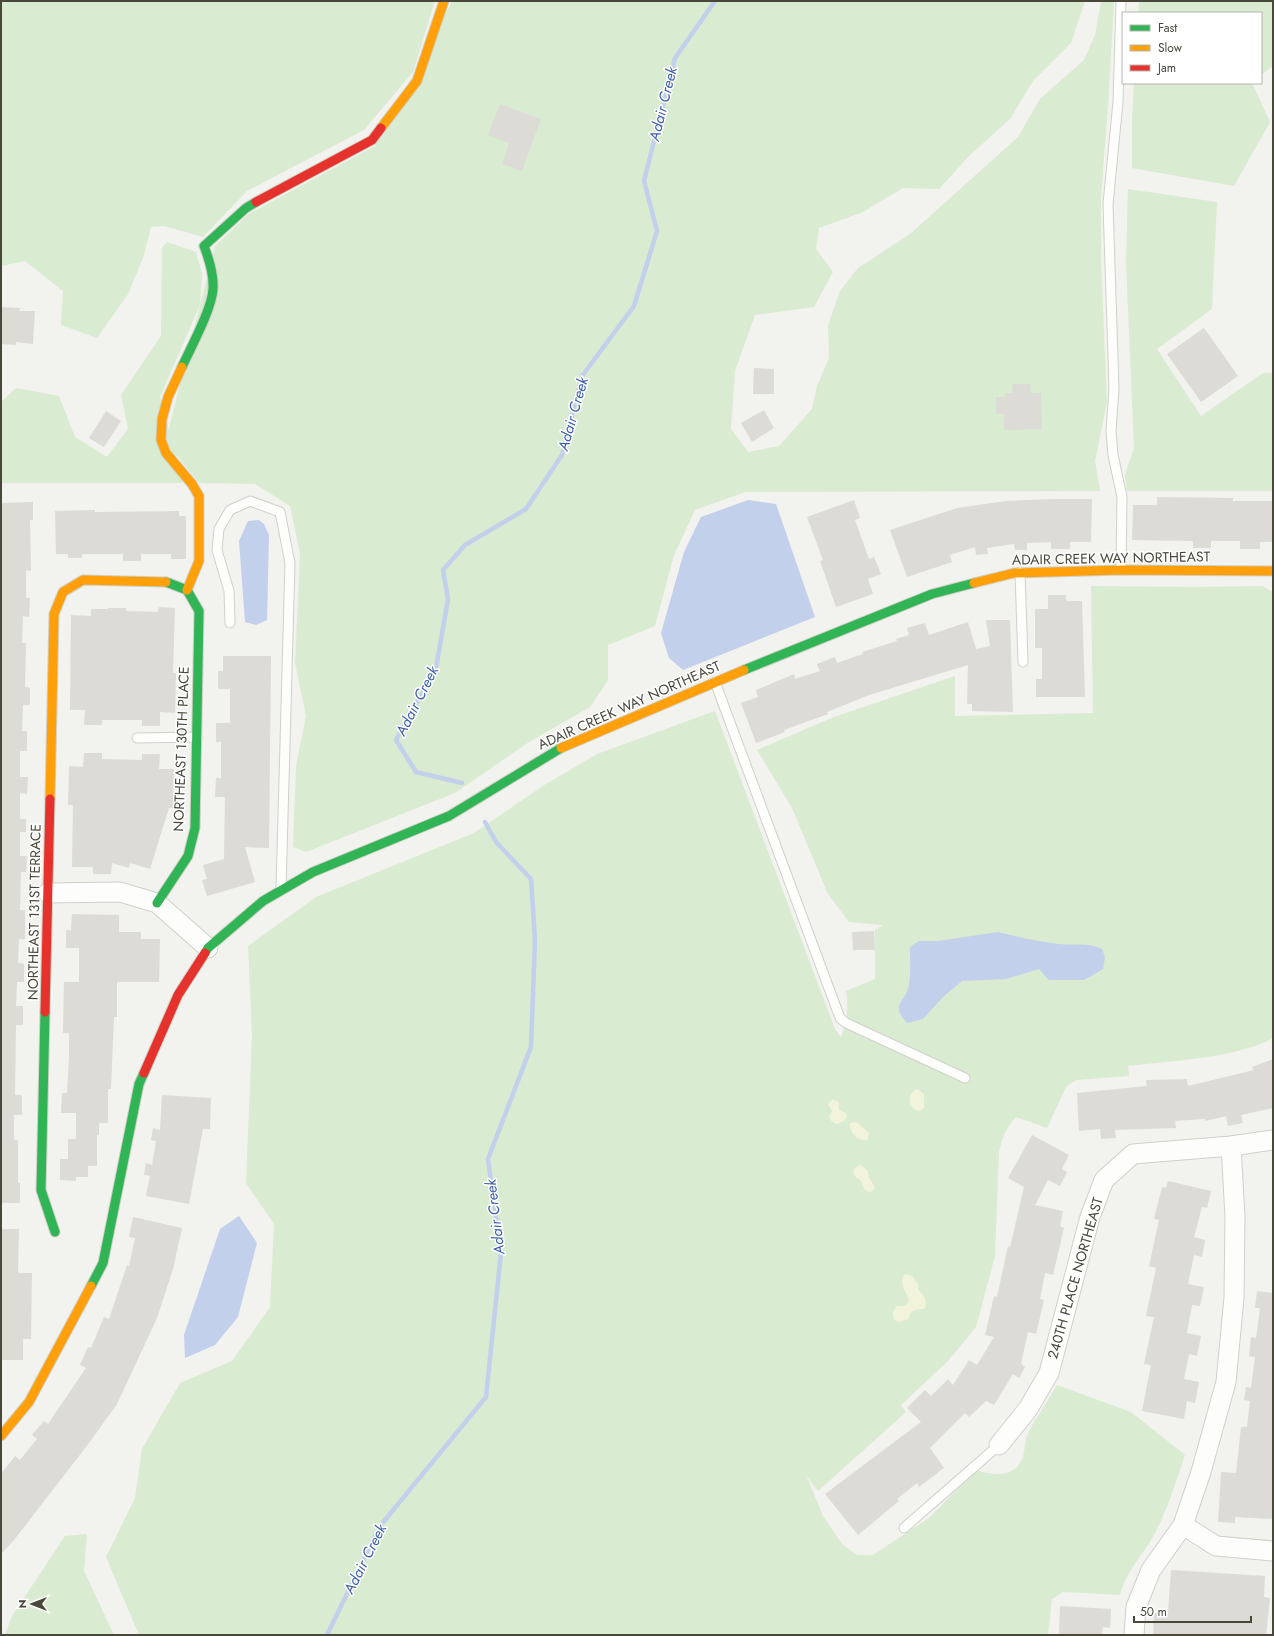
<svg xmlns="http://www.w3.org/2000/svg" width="1274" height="1636" font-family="Jost,sans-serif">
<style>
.green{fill:#d9ebd0}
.sand{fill:#f2f3db}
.water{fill:#c2d0ec}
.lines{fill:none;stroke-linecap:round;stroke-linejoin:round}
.stream{stroke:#c2d0ec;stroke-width:4.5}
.building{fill:#dcdbd6}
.lane-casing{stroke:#d0d0cb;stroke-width:11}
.street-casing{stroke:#d0d0cb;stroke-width:21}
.fast-casing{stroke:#cfcfc5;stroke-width:11}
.slow-casing{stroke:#cfcfc5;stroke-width:11}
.jam-casing{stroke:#cfcfc5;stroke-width:11}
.lane{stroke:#fdfdfc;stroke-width:9}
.street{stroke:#fdfdfc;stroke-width:19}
.fast{stroke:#30b455;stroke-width:9}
.slow{stroke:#ff9f0a;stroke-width:9}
.jam{stroke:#e5322d;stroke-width:9}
.labels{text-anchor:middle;stroke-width:3;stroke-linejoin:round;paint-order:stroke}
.street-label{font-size:14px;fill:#48473a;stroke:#fff}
.water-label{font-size:15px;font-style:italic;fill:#3b5dac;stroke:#fff}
</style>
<rect width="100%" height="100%" fill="#f2f2ee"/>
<g class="green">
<path d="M1,1H435L413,72L364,130L247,191L203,237L164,226L151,227L143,258L128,294L97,338L61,325L63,291L25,261L1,266Z"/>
<path d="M452,1H1085L1071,43L1033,81L1010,119L969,156L939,189L903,188L863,212L819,228L816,249L833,272L814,307L755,315L735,371L731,429L748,452L779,446L812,409L817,386L829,358L828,325L840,291L858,268L910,234L1018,137L1040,99L1084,60L1095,35L1101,1H1114L1109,92L1101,198V259L1107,402L1095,461L1100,491L745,492L695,510L674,555L655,626L608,645V680L590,707L529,742L455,793L306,852L293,847L296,766L306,716L295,663L300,554L290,506L255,484L199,483L174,452L168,432L215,246L249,214L375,146Z"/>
<path d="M1139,1H1273V66L1261,75V13H1138Z"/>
<path d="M1134,83H1252L1270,122L1234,186L1132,168V119Z"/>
<path d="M1128,189L1217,202L1212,309L1157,349L1201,416L1263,373H1273V491H1127L1125,475L1134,448L1126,263Z"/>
<path d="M167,242L196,252L202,274L200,305L160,397L183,483H1V402L16,388L59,396L75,437L107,457L128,429L121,395L161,336L162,248Z"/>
<path d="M1091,586L1196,587L1262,586L1273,592V1038C1239,1058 1169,1061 1128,1066L1129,1076L1076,1080L1066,1087L1047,1128L1016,1117C1006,1128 1002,1138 999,1152L995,1256L976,1327L948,1361L901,1405L906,1412L818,1491L806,1475L823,1516L842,1544L857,1555H873L929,1518L976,1470C994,1476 1015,1478 1023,1457C1025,1449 1025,1440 1028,1433C1037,1416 1048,1401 1057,1385L1131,1412L1185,1455C1176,1482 1168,1508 1155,1533C1143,1556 1127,1569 1120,1595L1063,1592L1052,1599L1048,1635H139L106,1557L135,1498L142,1449L180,1383L232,1361L270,1307L274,1224L246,1183L252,1035L248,946L316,897L474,833L546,784L597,754L715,711L835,1029L841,1037C847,1022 849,1007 846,991L875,979V930L883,925L849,922L828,894L792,808L757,750L834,717L955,676V716L1093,713Z"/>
<path d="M87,1534L84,1571L114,1635H5L12,1616L65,1536Z"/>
</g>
<g class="sand">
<path d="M917,1089L924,1094V1108L920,1111C908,1110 906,1093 917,1089Z"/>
<path d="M833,1099L839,1102V1110L846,1113L847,1117L844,1121L837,1124L831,1121L829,1116L832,1111L828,1104Z"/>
<path d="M854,1122L858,1123L869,1133L868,1140C858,1142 849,1133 850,1123Z"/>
<path d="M859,1165L863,1166L868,1171L869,1178L875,1187L873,1191C862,1195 865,1184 859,1179C858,1178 855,1177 854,1175L853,1170Z"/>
<path d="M905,1274L911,1275L919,1285L918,1289L925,1298L926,1306L924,1309C915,1310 910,1309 909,1319L899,1322L894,1320L893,1312L897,1306H904L909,1302C908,1292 897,1284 905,1274Z"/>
</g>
<g class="water">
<path d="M748,500L776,504L815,617L683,670L669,658L661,633L684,552L701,517Z"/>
<path d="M259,520L264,524L269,535L267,620L256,625L245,622L239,541L248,521Z"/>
<path d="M998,932C1019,937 1038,942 1059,944C1076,946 1086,942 1102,949L1105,957L1103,969L1084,980H1049L1039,969L1006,979L962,981L943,997L923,1019L907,1023C889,1003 906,1003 909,985C911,973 910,959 910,947L919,941H938Z"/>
<path d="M239,1216L257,1243L238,1317L215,1345L185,1358L184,1335L220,1229Z"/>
</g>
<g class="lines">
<g class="stream">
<path d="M462,783L416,772L396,740L436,668L448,599L443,570L465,545L526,509L562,455L582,376L634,306L657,231L644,181L675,58L715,1"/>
<path d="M327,1635L380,1526L486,1397L501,1253L488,1159L531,1047L535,940L531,879L496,842L485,822"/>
</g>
</g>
<g class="building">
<path d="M500,104L541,119L522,171L502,164L509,143L488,135Z"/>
<path d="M1,307L20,308L19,311H35L33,344L16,342V345L1,344Z"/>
<path d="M1204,328L1238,376L1201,402L1167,354Z"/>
<path d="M754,368L774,369V394H753Z"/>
<path d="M1012,384H1030L1031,393H1041L1042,429L1004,430V414H996V397H1005V393H1013Z"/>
<path d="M764,410L774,428L752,442L741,423Z"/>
<path d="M106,411L121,421L104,447L89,438Z"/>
<path d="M1157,497L1233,498V501H1273V542H1260V549H1240V541H1211V548H1193V541L1132,540L1133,505H1157Z"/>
<path d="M1055,499H1092L1091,542H1070V549H1051V542L1027,543V550H1015L1014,544L987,548L988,554L976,555L975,547L950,555L952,562L907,577L890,530L957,508L1006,501Z"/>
<path d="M854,500L860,518L855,520L869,559L874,557L881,574L868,579L873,594L836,607L820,561L823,560L807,517Z"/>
<path d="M33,502V520H30L31,571L26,570V598H30L29,617L23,616L22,643H26L25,687L30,688V705H23L22,731H27V751H20V777H28L27,794L20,793V819H26V832H20V856H27L26,872H21L20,910H25V939H19L18,963L24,964V982H17L16,1006H23V1025H16L15,1095H22V1115H14V1140H18V1183H20V1203H1V503Z"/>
<path d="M95,510V512L179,511V516H186V559H171V554H141V561H123V554H82V558H68V554H56L55,511Z"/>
<path d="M1048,595H1066V601H1082L1085,697H1036V679H1042V648H1035V609H1048Z"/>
<path d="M159,607L175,608L173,673H176L175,713L160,712V726H142V720H102V725H84L85,710H70L71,615L91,616V609H108V608H126V611L158,612Z"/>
<path d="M986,620H1010L1013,712L972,711V704H967L968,665L869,695L827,712L828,714L784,730L785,732L756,743L741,703L758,697L756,690L794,674L795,679L820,671L817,664L835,657L837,663L863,654L862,652L897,641L896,639L909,635L907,628L925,623L929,635L968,622L976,649L990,646Z"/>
<path d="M223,656H271L269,848L245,847L255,882L207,896L202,880L207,879L203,865L224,859L225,797H215L216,778H221V742H216V723H230V689H218V671H223Z"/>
<path d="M84,753H102V759L142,760V754H160L159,769H174L173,808H169L150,869L130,863L129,868L112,863L111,874H93V867H72L73,805H68L69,766L83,767Z"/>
<path d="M72,914L119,915V932H141V939H160L159,982H117V1017H114L111,1089H108V1123H99V1135H97V1166H88V1177H76V1181L60,1180V1159H68V1139H76V1113H61L62,1093H67L69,1057V1033H63L64,982H79V948H66V930H71Z"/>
<path d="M874,931L875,950H853L852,932Z"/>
<path d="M1273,1059V1108L1241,1115L1243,1123L1228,1126L1226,1116L1205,1121V1119L1175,1121L1176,1128L1115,1130L1116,1138L1101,1139L1100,1129L1079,1131L1077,1093L1147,1086L1146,1080L1187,1079L1188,1086L1254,1070L1252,1067Z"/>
<path d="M162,1095L211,1098L210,1129H203L189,1204L146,1196L150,1176L144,1175L146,1163L152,1165L156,1141L151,1140L153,1128L160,1130Z"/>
<path d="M1032,1135L1069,1155L1062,1169L1067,1172L1060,1186L1048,1180L1035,1205L1063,1211L1060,1226L1064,1228L1053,1275L1045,1273L1040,1299L1044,1300L1036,1334L1028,1332L1021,1364L1025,1367L1019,1378L1013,1374L994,1405L986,1401L969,1417L965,1413L930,1448L944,1468L919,1487L917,1483L897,1499L899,1501L858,1535L825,1494L921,1422L907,1408L925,1390L931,1396L948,1379L953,1385L969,1360L977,1365L994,1337L985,1335L994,1296L997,1297L1008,1246L1010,1247L1024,1187L1008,1178Z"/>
<path d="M1168,1181L1211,1191L1207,1208L1202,1207L1194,1237L1205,1240L1202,1257L1194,1255L1188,1284L1204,1287L1200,1306L1192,1305L1187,1333L1201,1336L1197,1356L1189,1354L1184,1379L1199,1382L1195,1403L1187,1401L1184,1419L1142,1411L1151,1365L1144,1364L1154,1317L1146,1316L1156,1268L1149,1266L1159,1220L1154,1219L1162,1187L1166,1188Z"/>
<path d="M133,1217L182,1228L173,1269L157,1318L117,1404L89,1443L14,1540L1,1554V1474L15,1456L20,1460L37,1439L32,1435L44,1421L48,1424L86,1368L80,1365L88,1347L91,1348L104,1317L109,1319L127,1265L129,1266L135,1238L129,1237Z"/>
<path d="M1,1229H19L18,1273H32L31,1339H23V1360H1Z"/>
<path d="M1257,1291L1273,1293V1519L1235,1517V1523L1218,1522L1221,1472L1236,1473L1241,1427H1247L1250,1401L1244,1400L1246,1387L1251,1388L1255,1357L1249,1356L1251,1337L1256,1338L1260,1308H1255Z"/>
<path d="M1171,1570L1265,1576L1264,1597L1270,1598L1266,1635H1153L1154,1613H1168Z"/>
<path d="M1060,1606L1111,1609L1110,1628L1103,1627L1102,1635H1059Z"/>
</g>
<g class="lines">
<g class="lane-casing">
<g id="lane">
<path d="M1121,1L1118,102L1108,204L1114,389L1111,431L1113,455L1122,497L1121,570"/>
<path d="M1020,572L1023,662"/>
<path d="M230,623L229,591L217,550L219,529L230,510L250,501L280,512L290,563L281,889"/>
<path d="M715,682L840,1018L846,1023L965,1078"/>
<path d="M137,738L197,737"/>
<path d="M904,1528L999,1445"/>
</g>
</g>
<g class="street-casing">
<g id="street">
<path d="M48,893L120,892L157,903L208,948"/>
<path d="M999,1445L1028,1409L1049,1373L1090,1217L1104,1180L1133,1154L1231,1146L1273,1140"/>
<path d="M1183,1525L1216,1546L1273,1551"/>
<path d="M1134,1635L1136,1607L1151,1570L1183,1525L1201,1472L1226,1382L1234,1298L1235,1216L1231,1146"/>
</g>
</g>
<g class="fast-casing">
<g id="fast">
<path d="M182,367C191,347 212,309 213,289C214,274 209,259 204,246L246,208L256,202"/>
<path d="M744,670L932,594L974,583"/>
<path d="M157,903L188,856L195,828L199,611L187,590L166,582"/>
<path d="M205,953L208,948L263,901L313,872L449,816L561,748"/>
<path d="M45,1012L41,1190L55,1232"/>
<path d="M91,1286L103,1263L139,1084L144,1073"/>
</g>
</g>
<g class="slow-casing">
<g id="slow">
<path d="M381,128L417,81L444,1"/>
<path d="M182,367L168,397L162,419L161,440L166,453L192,484L199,496V561L187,590"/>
<path d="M974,583L1014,573L1121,570L1273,571"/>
<path d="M561,748L744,670"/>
<path d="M50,799L54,614L63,592L83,580L166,582"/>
<path d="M1,1436L29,1402L91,1286"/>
</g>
</g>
<g class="jam-casing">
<g id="jam">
<path d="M256,202L372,140L381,128"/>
<path d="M45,1012L50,799"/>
<path d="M144,1073L178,995L205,953"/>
</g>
</g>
<use href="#lane" class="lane"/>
<use href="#street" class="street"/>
<use href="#fast" class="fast"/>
<use href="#slow" class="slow"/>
<use href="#jam" class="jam"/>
</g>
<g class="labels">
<g class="street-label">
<text transform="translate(1111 558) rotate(-1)" y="5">ADAIR CREEK WAY NORTHEAST</text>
<text transform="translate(629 705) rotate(-24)" y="5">ADAIR CREEK WAY NORTHEAST</text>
<text transform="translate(181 749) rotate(-88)" y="5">NORTHEAST 130TH PLACE</text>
<text transform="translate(34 912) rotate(-89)" y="5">NORTHEAST 131ST TERRACE</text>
<text transform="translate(1075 1278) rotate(-74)" y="5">240TH PLACE NORTHEAST</text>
</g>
<g class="water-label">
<text transform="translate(663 104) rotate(-76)" y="5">Adair Creek</text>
<text transform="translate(573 414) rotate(-74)" y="5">Adair Creek</text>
<text transform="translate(417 701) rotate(-63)" y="5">Adair Creek</text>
<text transform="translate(495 1217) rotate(-97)" y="5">Adair Creek</text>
<text transform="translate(365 1559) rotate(-63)" y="5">Adair Creek</text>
</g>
</g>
<rect width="1274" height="1636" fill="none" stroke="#48473a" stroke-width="4"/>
<rect x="1122" y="12" width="140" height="72" fill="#ffffff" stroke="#b6b5b0"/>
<rect x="1130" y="25" width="20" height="6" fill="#30b455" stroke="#b6b5b0"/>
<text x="1158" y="32" font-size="12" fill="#48473a">Fast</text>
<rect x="1130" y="45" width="20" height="6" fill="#ff9f0a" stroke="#b6b5b0"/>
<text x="1158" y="52" font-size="12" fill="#48473a">Slow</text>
<rect x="1130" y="65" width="20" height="6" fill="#e5322d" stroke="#b6b5b0"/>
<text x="1158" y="72" font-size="12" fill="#48473a">Jam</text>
<g transform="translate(32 1604) rotate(270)" stroke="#ffffff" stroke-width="3" paint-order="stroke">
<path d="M0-3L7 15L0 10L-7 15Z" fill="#48473a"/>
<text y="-6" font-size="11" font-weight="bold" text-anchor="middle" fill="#48473a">N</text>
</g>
<path d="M1134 1616v6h117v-6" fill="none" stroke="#48473a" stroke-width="2"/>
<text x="1140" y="1616" font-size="12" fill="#48473a" stroke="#ffffff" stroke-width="3" paint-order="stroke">50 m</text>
</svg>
